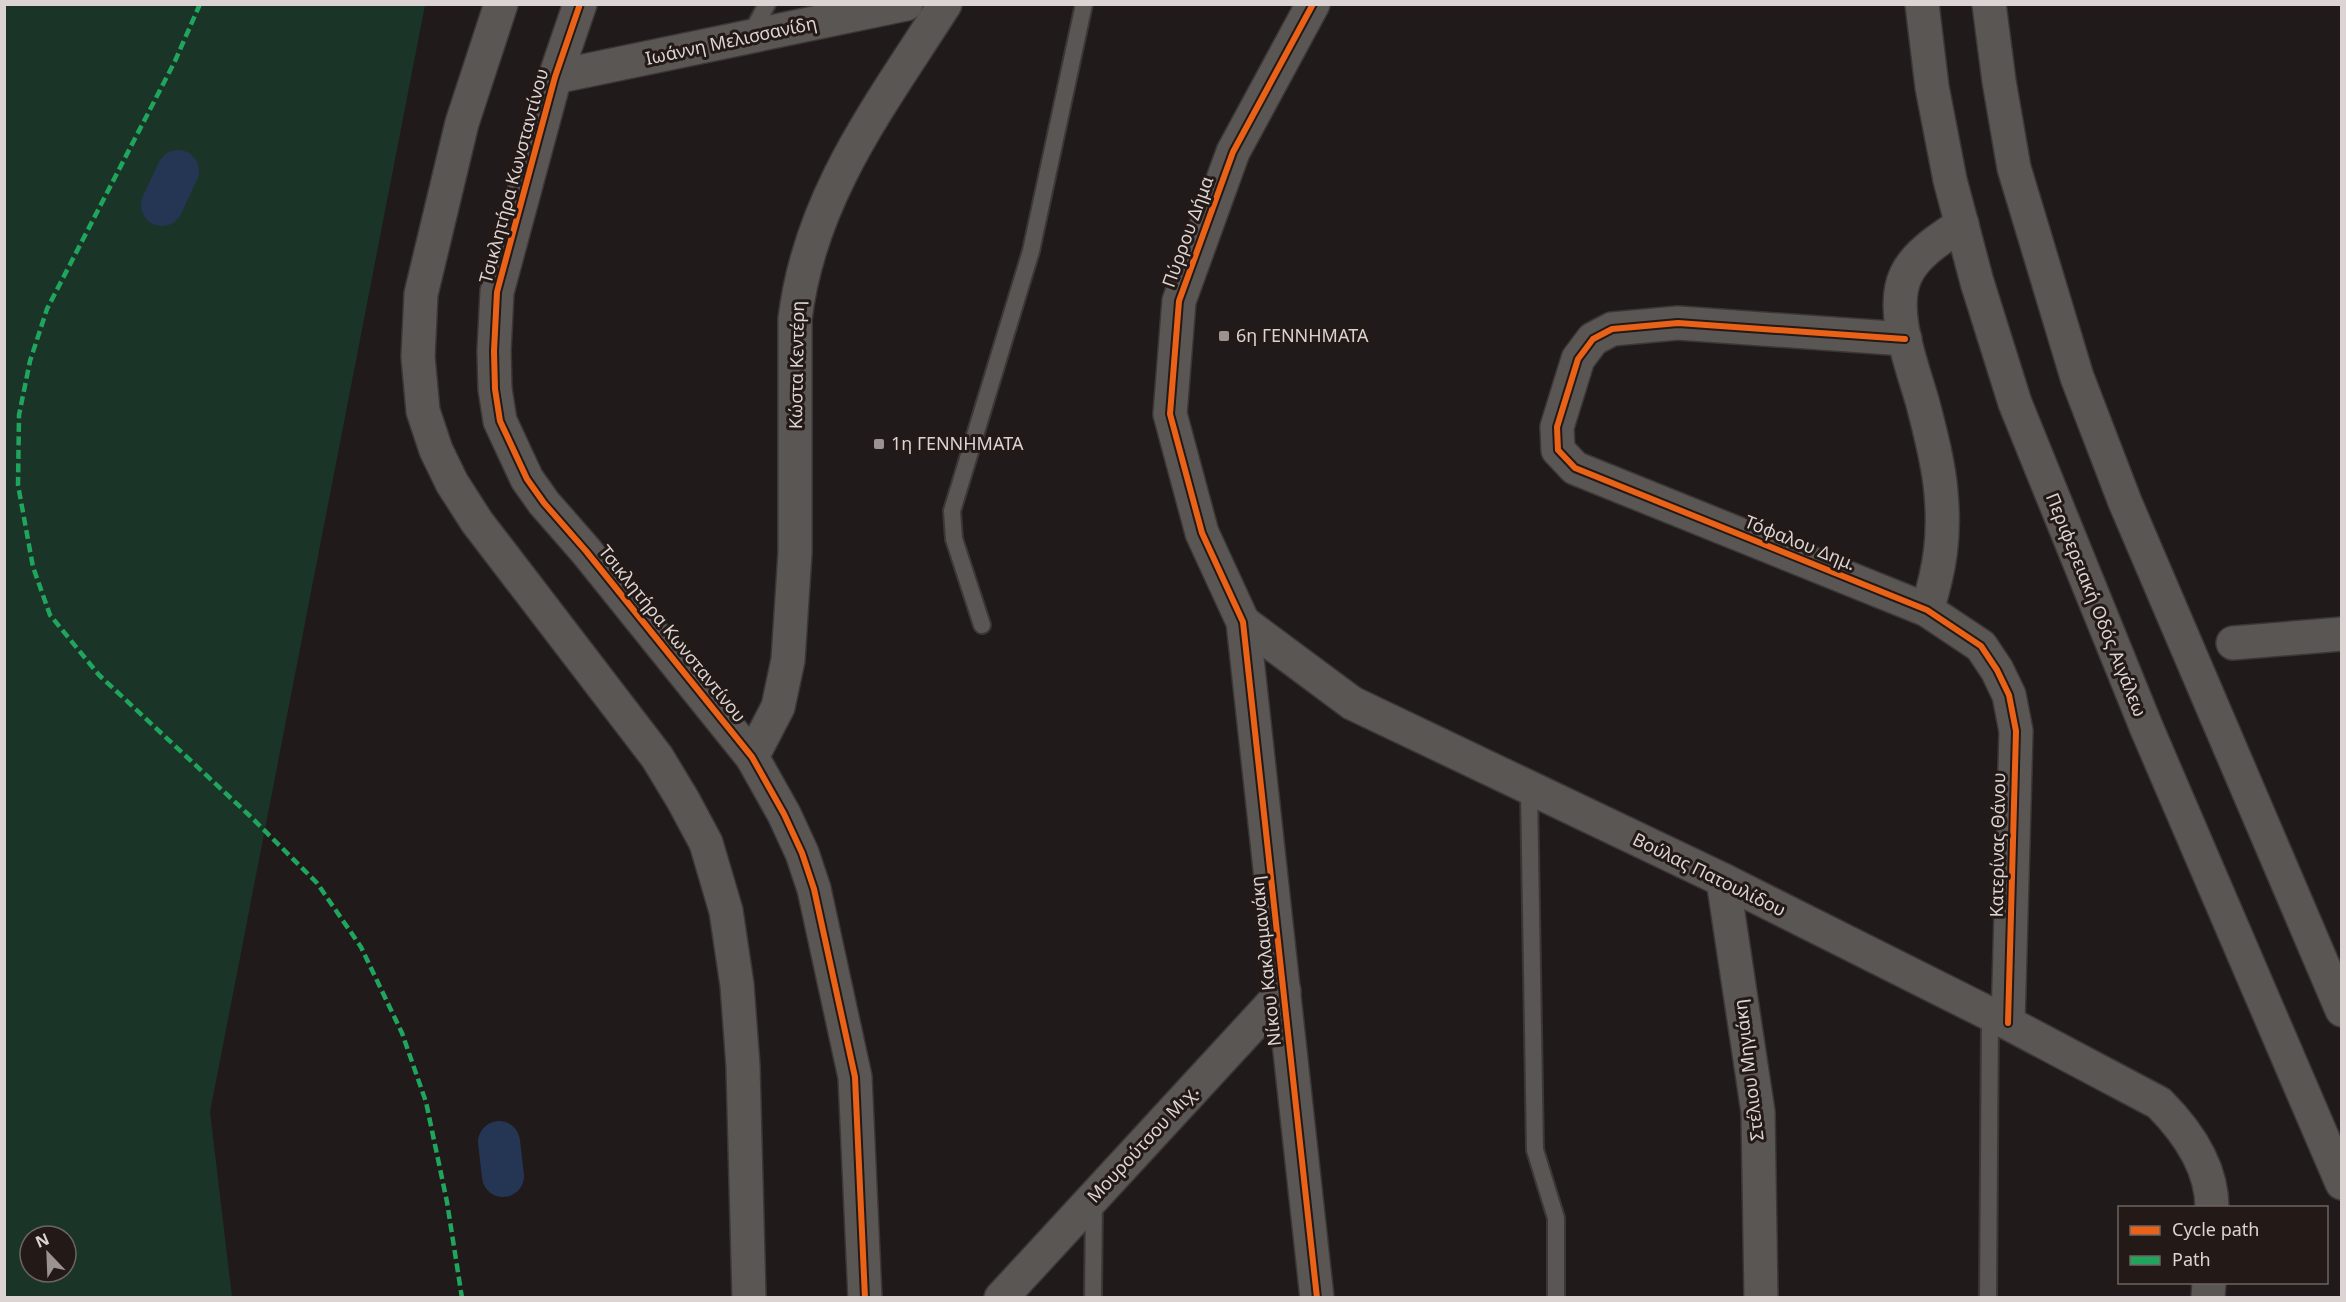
<svg xmlns="http://www.w3.org/2000/svg" width="2346" height="1302" font-family="'Noto Sans',sans-serif">
<style>
.green{fill:#1b3428;fill-rule:evenodd}
.lines{fill:none;stroke-linecap:round;stroke-linejoin:round}
.canal{stroke:#253654;stroke-width:42}
.lane-casing{stroke:#3b3736;stroke-width:20}
.street-casing{stroke:#3b3736;stroke-width:36}
.secondary-casing{stroke:#3b3736;stroke-width:36}
.lane{stroke:#5a5654;stroke-width:16}
.street{stroke:#5a5654;stroke-width:33}
.secondary{stroke:#5a5654;stroke-width:33}
.quiet{stroke:#20a55d;stroke-width:4.5;stroke-dasharray:9 4.5;stroke-linecap:butt}
.cycleway-casing{stroke:#231a17;stroke-width:10}
.cycleway{stroke:#ea6118;stroke-width:6}
.poi-dot{fill:#9a9392;stroke:#231a17;stroke-width:2}
.labels{text-anchor:middle;stroke-width:6;stroke-linejoin:round;paint-order:stroke}
.street-label{font-size:18px;fill:#dbd4d2;stroke:#231a17}
.poi-label{font-size:18px;fill:#dbd4d2;stroke:#231a17;text-anchor:start}
</style>
<rect width="100%" height="100%" fill="#201b1a"/>
<path class="green" d="M5,4L425,5L210,1112L232,1297H5ZM30,1236H66V1272H30Z"/>
<g class="lines">
<g class="canal">
<path d="M162,205L178,171"/>
<path d="M499,1142L503,1176"/>
</g>
<g class="lane-casing">
<g id="lane">
<path d="M750,36L767,4"/>
<path d="M982,625L954,539L952,511L1031,251L1084,4"/>
<path d="M1529,790L1535,1150L1556,1218V1298"/>
<path d="M1093,1298L1094,1201"/>
<path d="M1988,1298L1990,1015"/>
</g>
</g>
<g class="street-casing">
<g id="street">
<path d="M501,4L462,123L421,294L418,357L423,411L436,450L452,483L477,522L657,757L683,800L706,843L726,911L737,985L743,1066L749,1298"/>
<path d="M580,4L555,77L497,292L494,351L495,389L500,421L527,479L544,503L586,551L752,757L784,814L802,853L814,889L855,1077L865,1298"/>
<path d="M1313,4L1233,152L1179,301L1170,414L1202,533L1243,622L1317,1298"/>
<path d="M555,77L906,4"/>
<path d="M1905,339L1678,323L1612,329L1593,339L1578,359L1557,427L1558,450L1575,468L1927,610L1981,646L1997,670L2009,695L2016,731L2008,1023"/>
<path d="M1927,610C1940,568 1945,537 1941,493C1939,465 1930,431 1923,404C1913,368 1889,310 1906,275C1916,253 1943,237 1962,224"/>
<path d="M1243,622L1352,703L1723,880L2008,1023L2159,1103C2187,1131 2212,1166 2212,1208"/>
<path d="M2233,643L2342,634"/>
<path d="M752,757L778,707L788,660L795,553V319C810,196 880,106 945,4"/>
<path d="M1723,880L1758,1112L1761,1298"/>
<path d="M1001,1298L1284,991"/>
<path d="M2208,1298L2209,1282"/>
</g>
</g>
<g class="secondary-casing">
<g id="secondary">
<path d="M1922,4L1932,87L1950,180L1977,282L2015,403L2147,729L2342,1183"/>
<path d="M1989,4L1999,81L2014,168L2077,377L2125,502L2342,1010"/>
</g>
</g>
<use href="#lane" class="lane"/>
<use href="#street" class="street"/>
<use href="#secondary" class="secondary"/>
<path class="quiet" d="M200,4L175,61L47,309L30,361L19,415L18,485L33,567L50,615L99,675L250,816L317,883L361,947L402,1033L426,1102L447,1202L462,1298"/>
<g class="cycleway-casing">
<g id="cycleway">
<path d="M580,4L555,77L497,292L494,351L495,389L500,421L527,479L544,503L586,551L752,757L784,814L802,853L814,889L855,1077L865,1298"/>
<path d="M1313,4L1233,152L1179,301L1170,414L1202,533L1243,622L1317,1298"/>
<path d="M1905,339L1678,323L1612,329L1593,339L1578,359L1557,427L1558,450L1575,468L1927,610L1981,646L1997,670L2009,695L2016,731L2008,1023"/>
</g>
</g>
<use href="#cycleway" class="cycleway"/>
</g>
<g class="poi-dot">
<rect x="1218" y="330" width="12" height="12" rx="3"/>
<rect x="873" y="438" width="12" height="12" rx="3"/>
</g>
<g class="labels">
<g class="street-label">
<text transform="translate(731 41) rotate(-12)" y="6">Ιωάννη Μελισσανίδη</text>
<text transform="translate(514 176) rotate(-75)" y="6">Τσικλητήρα Κωνσταντίνου</text>
<text transform="translate(1188 232) rotate(-70)" y="6">Πύρρου Δήμα</text>
<text transform="translate(797 365) rotate(-89)" y="6">Κώστα Κεντέρη</text>
<text transform="translate(1800 543) rotate(22)" y="6">Τόφαλου Δημ.</text>
<text transform="translate(2096 605) rotate(68)" y="6">Περιφερειακή Οδός Αιγάλεω</text>
<text transform="translate(672 634) rotate(51)" y="6">Τσικλητήρα Κωνσταντίνου</text>
<text transform="translate(1998 845) rotate(-89)" y="6">Κατερίνας Θάνου</text>
<text transform="translate(1709 875) rotate(26)" y="6">Βούλας Πατουλίδου</text>
<text transform="translate(1266 961) rotate(-96)" y="6">Νίκου Κακλαμανάκη</text>
<text transform="translate(1749 1070) rotate(-97)" y="6">Στέλιου Μηγιάκη</text>
<text transform="translate(1143 1144) rotate(-47)" y="6">Μουρούτσου Μιχ.</text>
</g>
<g class="poi-label">
<text x="1236" y="342">6η ΓΕΝΝΗΜΑΤΑ</text>
<text x="891" y="450">1η ΓΕΝΝΗΜΑΤΑ</text>
</g>
</g>
<rect width="2346" height="1302" fill="none" stroke="#dbd4d2" stroke-width="12"/>
<rect x="2118" y="1206" width="210" height="78" fill="#231a17" stroke="#6d6462" stroke-width="1.5"/>
<rect x="2130" y="1226" width="30" height="9" fill="#ea6118" stroke="#6d6462" stroke-width="1.5"/>
<text x="2172" y="1236" font-size="18" fill="#dbd4d2">Cycle path</text>
<rect x="2130" y="1256" width="30" height="9" fill="#20a55d" stroke="#6d6462" stroke-width="1.5"/>
<text x="2172" y="1266" font-size="18" fill="#dbd4d2">Path</text>
<g transform="translate(48 1254) rotate(337)"><circle r="28" fill="#231a17" stroke="#6d6462" stroke-width="1.5"/>
<path d="M0-4.5L10 22L0 15L-10 22Z" fill="#9a9392"/>
<text y="-9" font-size="16" font-weight="bold" text-anchor="middle" fill="#dbd4d2">N</text>
</g>
</svg>
